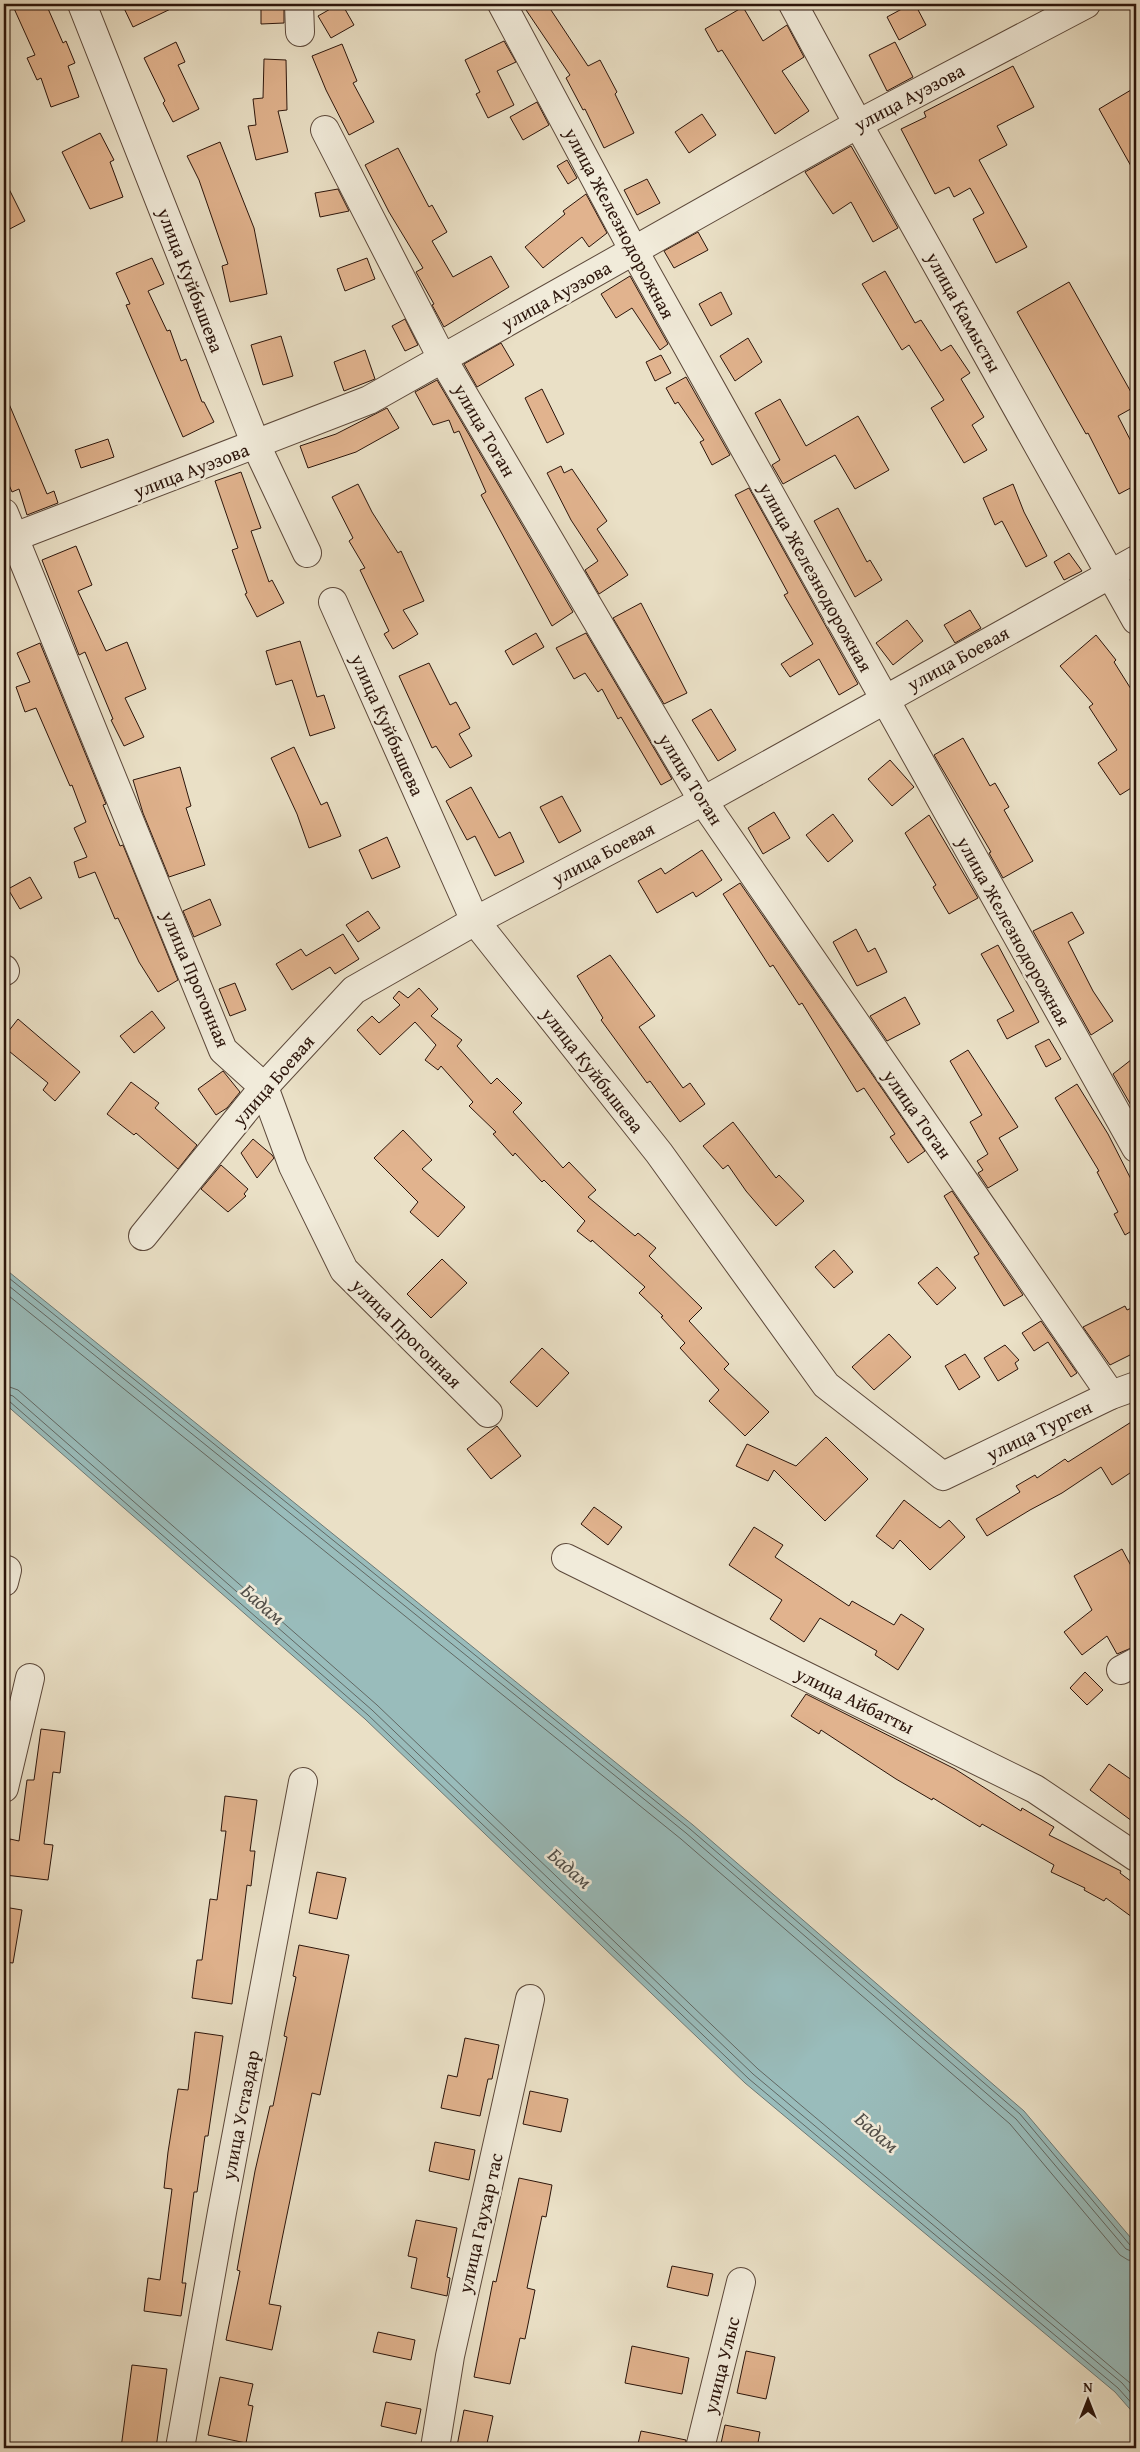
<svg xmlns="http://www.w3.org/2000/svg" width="1140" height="2452" font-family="'Gentium Book Plus',serif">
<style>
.water{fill:#99bcbb;stroke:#6d7975}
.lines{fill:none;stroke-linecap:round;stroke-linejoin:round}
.shore{stroke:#626863;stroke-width:1}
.building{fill:#e1b38e;stroke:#2c150b}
.minor-casing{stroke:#5c483a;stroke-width:30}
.minor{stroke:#f1ebda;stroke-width:28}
.labels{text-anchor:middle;stroke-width:5;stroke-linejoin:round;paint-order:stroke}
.street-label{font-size:19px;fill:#2c150b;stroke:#f1ebda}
.water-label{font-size:20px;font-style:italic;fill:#524f49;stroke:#f1ebda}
</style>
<rect width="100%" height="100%" fill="#eae0c6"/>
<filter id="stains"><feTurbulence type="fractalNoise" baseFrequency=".004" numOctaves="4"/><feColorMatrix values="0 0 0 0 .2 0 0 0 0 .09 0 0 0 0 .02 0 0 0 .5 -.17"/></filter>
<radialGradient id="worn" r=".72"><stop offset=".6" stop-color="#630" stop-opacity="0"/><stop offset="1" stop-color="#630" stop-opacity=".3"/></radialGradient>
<path class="water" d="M4,1268L693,1825L1024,2111L1136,2244V2416L1115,2392L745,2083L365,1719L4,1403Z"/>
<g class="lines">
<g class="shore">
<path d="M4,1274L690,1829L1020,2114L1130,2245L1136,2247"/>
<path d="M4,1282L686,1833L1016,2119L1126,2249L1136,2253"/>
<path d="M4,1292L681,1839L1010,2124L1120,2255L1128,2260L1136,2261"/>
<path d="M4,1385L18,1390L377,1705L758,2069L1136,2388"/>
<path d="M4,1393L13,1396L372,1710L753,2074L1122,2383L1136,2399"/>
<path d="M4,1399L9,1401L368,1715L749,2079L1118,2388L1136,2408"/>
</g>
</g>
<g class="building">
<path d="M12,4H46L63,43L66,41L75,63L68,66L79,97L51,107L41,78L37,80L27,58L35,55Z"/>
<path d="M122,4H181L133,27Z"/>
<path d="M261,4H284V23L261,24Z"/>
<path d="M339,4H342L354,25L331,38L318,16Z"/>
<path d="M522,4H547L588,66L600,60L617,92L615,94L634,133L604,148L585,109L583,110L566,78L570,75Z"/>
<path d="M911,4H915L926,25L899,40L887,17Z"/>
<path d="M743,7L763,41L787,25L804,57L782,71L809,111L775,134L722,50L718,52L705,29Z"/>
<path d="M504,41L516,62L497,71L514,105L488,118L476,94L480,92L465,60Z"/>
<path d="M176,42L185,62L178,65L199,109L173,122L163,103L165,101L144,58Z"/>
<path d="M895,42L913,77L887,91L869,55Z"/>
<path d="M342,44L357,81L353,83L374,122L349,135L326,90L312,56Z"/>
<path d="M264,59L286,60L287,110L278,111L288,152L256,160L248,126L256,125L253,99L263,98Z"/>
<path d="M1013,66L1034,107L997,126L1007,145L979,160L1027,247L996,263L973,219L984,213L970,188L954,197L949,187L935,194L901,129L926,117L924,112Z"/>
<path d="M1136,87V175L1099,109Z"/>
<path d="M537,102L549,125L523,140L510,117Z"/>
<path d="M702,114L716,135L689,153L675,132Z"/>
<path d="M100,133L114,160L110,162L123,197L90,209L62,152Z"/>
<path d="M220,142L254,228L267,294L230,302L222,266L228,264L199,180L187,156Z"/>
<path d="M851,146L898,228L873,242L851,202L833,214L805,172Z"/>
<path d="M398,148L429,207L432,205L447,232L432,241L453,277L491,256L509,287L444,327L432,305L434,304L416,272L423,268L389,212L365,165Z"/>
<path d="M567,160L577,178L568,184L557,166Z"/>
<path d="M4,179L25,221L4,232Z"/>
<path d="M647,179L660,203L637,215L624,190Z"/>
<path d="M338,189L349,211L320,217L315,193Z"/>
<path d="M586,194L607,233L589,247L582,237L543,268L525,247L565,214L563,211Z"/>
<path d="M698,232L708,250L674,268L664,251Z"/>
<path d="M152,258L164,284L148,291L167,331L170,330L181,361L186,359L202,402H204L214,422L183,437L126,305L130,304L116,273Z"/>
<path d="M367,258L375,279L345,291L337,269Z"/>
<path d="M885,271L915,323L921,320L941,351L951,345L970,373L961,379L984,417L972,425L987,450L964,463L931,408L944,400L909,345L902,350L862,284Z"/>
<path d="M630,276L668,344L660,350L632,308L616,318L601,294Z"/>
<path d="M1069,282L1136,401V406L1118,416L1136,451V485L1119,494L1088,433L1086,434L1017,312Z"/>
<path d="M721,292L732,314L711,326L699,304Z"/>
<path d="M405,319L418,345L405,351L392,326Z"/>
<path d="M281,336L293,376L263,385L251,345Z"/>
<path d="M748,338L762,362L735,381L720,356Z"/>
<path d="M501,343L514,365L477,387L464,364Z"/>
<path d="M365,350L375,379L344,391L334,362Z"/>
<path d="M661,355L671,373L655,381L646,362Z"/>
<path d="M686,377L730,455L712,465L700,442L704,440L678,402L675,404L666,388Z"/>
<path d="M437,380L573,612L552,626L481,495L486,492L459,431L454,433L449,420L433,425L415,392Z"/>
<path d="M542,389L564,434L547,443L525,398Z"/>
<path d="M4,392L47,494L54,491L58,503L27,515L19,489L12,492L4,473Z"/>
<path d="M780,399L806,446L858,416L889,470L855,489L835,455L783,484L772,465L780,460L755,413Z"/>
<path d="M387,408L399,428L356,452L308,468L300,446L336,434Z"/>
<path d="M108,439L114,457L81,468L75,450Z"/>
<path d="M561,466L564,473L572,469L607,521L597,529L628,575L599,594L585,570L598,561L571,520L547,473Z"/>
<path d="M241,472L261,528L251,531L269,582L272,580L284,603L257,617L245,594L247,593L232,550L238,548L215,481Z"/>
<path d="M358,484L372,512L398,553L401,551L424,601L403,610L418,634L393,649L384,634L389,631L360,570L365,568L349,541L353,538L332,497Z"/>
<path d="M1013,484L1024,512L1047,556L1026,567L1002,521L995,525L983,498Z"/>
<path d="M749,488L858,684L839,695L819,659L790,677L781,664L813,644L784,595L788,593L735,495Z"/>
<path d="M838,508L867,562L870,560L882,580L855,597L814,521Z"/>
<path d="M76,546L92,585L78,591L106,651L127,642L146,689L125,698L144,737L124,746L111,720L113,719L85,652L79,655L42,560Z"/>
<path d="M1069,553L1082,571L1064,580L1054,562Z"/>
<path d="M641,603L687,693L664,704L613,618Z"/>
<path d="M970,610L981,628L955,643L944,625Z"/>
<path d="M907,620L923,641L893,665L876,643Z"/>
<path d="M536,633L544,647L513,665L505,651Z"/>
<path d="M586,633L672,779L661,785L621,717L618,719L602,689L598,692L585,673L574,679L556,648Z"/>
<path d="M1096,635L1116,660L1114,662L1136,697V785L1120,795L1098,763L1117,750L1089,707L1093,704L1060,666Z"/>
<path d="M300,641L317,697L324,695L335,728L310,736L292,680L276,685L266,651Z"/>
<path d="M40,643L106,804L103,805L120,846L123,845L178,980L158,992L139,962L118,918L115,919L95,872L79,878L74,862L87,857L74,828L86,822L72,785L70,786L36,708L25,712L16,687L30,682L17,653Z"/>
<path d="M429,663L450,705L456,702L470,728L459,734L472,756L450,768L436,746L432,748L399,676Z"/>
<path d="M711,709L736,750L718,761L692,720Z"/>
<path d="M963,738L990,786L995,783L1009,807L1004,810L1033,861L1003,878L989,853L991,852L934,755Z"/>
<path d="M294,747L321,805L327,802L341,836L309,848L297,814L271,758Z"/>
<path d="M890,760L914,787L892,806L868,779Z"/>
<path d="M180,767L191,806L186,808L205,865L169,877L143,813L133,780Z"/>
<path d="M471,787L499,838L510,832L524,862L495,876L475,836L467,840L446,801Z"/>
<path d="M562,796L581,831L559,843L540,807Z"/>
<path d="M774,812L790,838L763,854L748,828Z"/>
<path d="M833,814L853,841L828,862L806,835Z"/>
<path d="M929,815L978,898L949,914L933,887L936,885L905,833Z"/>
<path d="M387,837L400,867L372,879L359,850Z"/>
<path d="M702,850L722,880L696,897L693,892L657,913L638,881L661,868L665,874Z"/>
<path d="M30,877L42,898L20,909L8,889Z"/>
<path d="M740,883L925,1151L908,1163L890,1137L895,1134L864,1088L857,1092L802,1003L799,1005L773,965L770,967L723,894Z"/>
<path d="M210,899L221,925L194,937L183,911Z"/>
<path d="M368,911L380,928L358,942L346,925Z"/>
<path d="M1072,912L1084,933L1068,942L1093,991L1113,1021L1091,1035L1033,931Z"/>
<path d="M856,929L868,952L875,948L887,972L857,986L833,942Z"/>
<path d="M343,934L359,959L335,974L330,967L292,990L276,964L301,949L306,956Z"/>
<path d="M998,945L1039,1022L1007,1039L997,1020L1014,1011L981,954Z"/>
<path d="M610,955L655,1016L639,1027L683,1088L690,1083L705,1104L680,1122L650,1081L647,1083L601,1020L603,1018L577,976Z"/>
<path d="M235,983L246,1010L230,1016L219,989Z"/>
<path d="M419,988L438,1009L431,1016L462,1040L457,1046L491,1084L497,1078L522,1103L513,1112L563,1168L569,1162L596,1190L588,1197L635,1236L638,1233L656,1248L649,1256L702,1308L689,1321L729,1364L724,1369L769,1412L745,1436L709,1401L719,1390L680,1348L685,1343L661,1317L663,1316L639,1293L645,1287L592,1240L591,1242L577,1231L585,1221L544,1180L542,1182L515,1153L513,1156L493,1134L496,1132L469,1106L473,1102L441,1066L438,1070L425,1060L436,1045L415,1022L380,1055L357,1030L372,1016L379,1023L400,1005L393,998L399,991L408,998Z"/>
<path d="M905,997L920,1024L887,1041L870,1016Z"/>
<path d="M152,1011L165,1028L134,1053L120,1036Z"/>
<path d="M18,1019L80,1072L55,1101L43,1090L48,1083L4,1047V1037Z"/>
<path d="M1049,1039L1061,1059L1046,1067L1035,1046Z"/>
<path d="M968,1050L1018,1127L999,1138L1018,1170L988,1188L978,1173L983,1170L977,1161L988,1154L970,1122L982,1115L950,1061Z"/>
<path d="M1136,1056V1114L1113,1074Z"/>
<path d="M223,1071L240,1092L227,1108L216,1115L198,1089Z"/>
<path d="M131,1082L159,1103L155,1108L197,1145L178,1169L136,1133L134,1135L107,1114Z"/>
<path d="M1077,1084L1108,1134L1136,1189V1244L1130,1232L1125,1235L1114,1214L1118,1212L1097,1172L1099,1171L1055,1098Z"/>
<path d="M733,1122L776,1178L779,1175L804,1201L776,1226L746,1191L728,1165L723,1169L703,1146Z"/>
<path d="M403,1130L432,1160L422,1169L465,1207L438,1237L410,1212L418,1202L374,1158Z"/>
<path d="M253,1139L272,1155L274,1158L257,1178L241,1153Z"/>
<path d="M221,1165L248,1189L244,1194L246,1196L228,1212L201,1189Z"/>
<path d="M952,1191L1023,1295L1004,1306L974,1257L979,1254L944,1196Z"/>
<path d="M834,1250L853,1272L834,1288L815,1267Z"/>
<path d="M442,1259L467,1283L431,1318L407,1294Z"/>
<path d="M937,1267L956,1288L937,1305L918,1283Z"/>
<path d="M1125,1306L1127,1310L1136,1306V1352L1110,1365L1083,1327Z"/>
<path d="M1041,1321L1077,1373L1071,1377L1048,1342L1034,1351L1022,1333Z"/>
<path d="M889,1334L911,1357L874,1390L852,1367Z"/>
<path d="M1005,1345L1019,1360L1015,1363L1018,1369L998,1381L984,1358Z"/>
<path d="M542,1348L569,1373L537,1407L510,1382Z"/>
<path d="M965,1354L980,1377L959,1390L945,1366Z"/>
<path d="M1136,1419V1469L1112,1485L1101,1467L1062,1493L1030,1510L987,1536L976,1519L1020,1492L1016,1486L1035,1475L1037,1478L1065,1459L1068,1462Z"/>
<path d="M497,1426L521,1456L491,1479L467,1449Z"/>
<path d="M826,1437L868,1479L825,1521L774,1470L768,1481L736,1466L747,1444L796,1466Z"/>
<path d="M904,1500L940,1528L949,1520L965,1537L930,1570L900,1540L893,1549L876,1536Z"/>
<path d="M594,1507L622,1527L608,1545L581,1524Z"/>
<path d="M754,1527L783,1545L775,1557L849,1606L852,1601L894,1625L901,1614L924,1629L898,1670L875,1655L877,1651L820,1618L804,1642L770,1619L782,1600L729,1565Z"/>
<path d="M1122,1549L1136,1575V1646L1117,1654L1107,1636L1082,1655L1064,1632L1092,1610L1074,1576Z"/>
<path d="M1085,1672L1103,1690L1087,1705L1070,1688Z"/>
<path d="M806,1694L955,1769L1021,1811L1022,1808L1054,1827L1049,1835L1121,1871L1120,1873L1136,1885V1920L1106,1898L1104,1901L1084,1890L1085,1888L1051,1872L1054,1865L982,1824L980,1827L933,1798L932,1800L896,1779L821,1730L819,1734L791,1716Z"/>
<path d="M41,1729L65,1732L60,1773L53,1772L44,1844L53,1845L48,1880L5,1875L10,1839L19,1841L27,1780H34Z"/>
<path d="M1109,1764L1136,1783V1824L1090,1790Z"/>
<path d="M225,1796L257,1800L250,1851H255L251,1886L247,1885L232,2004L192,1998L197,1960H202L210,1899L217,1900L226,1831H221Z"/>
<path d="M317,1872L346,1878L337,1919L309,1913Z"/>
<path d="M4,1907L22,1910L13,1963L4,1962Z"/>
<path d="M299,1945L349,1955L320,2095L312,2093L282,2239L269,2304L281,2306L272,2350L226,2340L240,2271L237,2270L255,2171L270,2106H273L287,2037L284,2036L296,1977L293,1976Z"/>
<path d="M195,2032L223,2036L208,2136H205L197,2192H194L182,2283H186L181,2316L144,2311L148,2278L160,2280L172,2189L164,2188L168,2152L178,2089L188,2090Z"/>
<path d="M465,2038L499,2045L492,2079H488L480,2116L441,2108L448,2075L457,2077Z"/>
<path d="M530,2091L568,2099L561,2132L523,2124Z"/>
<path d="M435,2142L475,2150L469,2180L429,2171Z"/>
<path d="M519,2178L552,2185L546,2217L542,2216L527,2288L535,2290L525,2339L520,2338L510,2384L474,2377L493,2281L496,2282Z"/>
<path d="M416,2220L457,2228L447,2277L450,2278L447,2296L411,2288L417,2258L408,2256Z"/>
<path d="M672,2266L713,2274L708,2296L667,2287Z"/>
<path d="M378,2332L415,2340L411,2360L373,2352Z"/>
<path d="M632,2346L689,2358L682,2394L625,2383Z"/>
<path d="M746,2351L775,2357L766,2399L737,2393Z"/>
<path d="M132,2365L167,2369L156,2448H121Z"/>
<path d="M220,2377L253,2384L248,2405L253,2406L246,2443L208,2435Z"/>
<path d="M386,2402L421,2409L416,2434L381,2426Z"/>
<path d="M464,2410L493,2416L486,2448L457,2446Z"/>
<path d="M725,2425L760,2432L757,2448H720Z"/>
<path d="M641,2431L686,2440L685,2448H637Z"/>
</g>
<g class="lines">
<g class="minor-casing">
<g id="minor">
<path d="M82,4L256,445L307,553"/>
<path d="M299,4L300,32"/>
<path d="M502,4L634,251L1136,1148"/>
<path d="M793,4L858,124L1136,620"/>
<path d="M325,130L442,358L703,801L1111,1395"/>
<path d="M4,513L223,1050L264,1087L293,1166L344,1270L488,1413"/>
<path d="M4,541L369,400L858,124L1086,4"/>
<path d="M333,602L475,921L659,1153L826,1385L943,1476L1111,1395L1136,1386"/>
<path d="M4,969L5,971"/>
<path d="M143,1236L264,1087L354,990L475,921L703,801L1136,560"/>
<path d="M566,1558L1035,1789L1136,1857"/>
<path d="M4,1582L7,1570"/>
<path d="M1121,1670L1136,1662"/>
<path d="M4,1788L30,1678"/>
<path d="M180,2448L222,2212L303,1782"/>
<path d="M435,2448L450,2356L530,1999"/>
<path d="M700,2448L741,2282"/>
</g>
</g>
<use href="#minor" class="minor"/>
</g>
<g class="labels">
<g class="street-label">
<text transform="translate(909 97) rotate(-28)" y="7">улица Ауэзова</text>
<text transform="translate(620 223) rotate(62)" y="7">улица Железнодорожная</text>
<text transform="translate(191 280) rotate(69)" y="7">улица Куйбышева</text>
<text transform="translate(556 295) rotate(-29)" y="7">улица Ауэзова</text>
<text transform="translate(964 312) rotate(61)" y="7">улица Камысты</text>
<text transform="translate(485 430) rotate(60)" y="7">улица Тоган</text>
<text transform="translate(191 470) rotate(-21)" y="7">улица Ауэзова</text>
<text transform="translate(816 577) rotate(61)" y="7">улица Железнодорожная</text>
<text transform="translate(958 658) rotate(-29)" y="7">улица Боевая</text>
<text transform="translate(388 725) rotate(66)" y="7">улица Куйбышева</text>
<text transform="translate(691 779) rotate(58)" y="7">улица Тоган</text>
<text transform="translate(603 853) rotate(-28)" y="7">улица Боевая</text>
<text transform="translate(1014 931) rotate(61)" y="7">улица Железнодорожная</text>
<text transform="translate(196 979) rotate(67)" y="7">улица Прогонная</text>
<text transform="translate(593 1070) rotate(52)" y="7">улица Куйбышева</text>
<text transform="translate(273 1080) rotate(-49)" y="7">улица Боевая</text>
<text transform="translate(918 1114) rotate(55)" y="7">улица Тоган</text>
<text transform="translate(407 1333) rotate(45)" y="7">улица Прогонная</text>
<text transform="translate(1039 1430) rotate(-26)" y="7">улица Турген</text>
<text transform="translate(855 1700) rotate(26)" y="7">улица Айбатты</text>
<text transform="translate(240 2115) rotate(-79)" y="7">улица Устаздар</text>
<text transform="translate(480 2223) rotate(-77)" y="7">улица Гаухар тас</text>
<text transform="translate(721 2365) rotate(-76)" y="7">улица Улыс</text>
</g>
<g class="water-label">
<text transform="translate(263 1604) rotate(41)" y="7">Бадам</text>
<text transform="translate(570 1868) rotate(41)" y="7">Бадам</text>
<text transform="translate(877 2132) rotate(41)" y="7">Бадам</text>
</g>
</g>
<rect width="1140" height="2452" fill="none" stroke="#eae0c6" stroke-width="20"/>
<rect x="5" y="5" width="1130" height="2442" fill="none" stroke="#2c150b" stroke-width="2.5"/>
<rect x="10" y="10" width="1120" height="2432" fill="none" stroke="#2c150b"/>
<g transform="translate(1088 2400)" stroke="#f1ebda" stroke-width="4" paint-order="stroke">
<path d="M0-4L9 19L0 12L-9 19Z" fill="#2c150b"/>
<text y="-8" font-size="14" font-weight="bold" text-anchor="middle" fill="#2c150b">N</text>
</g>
<rect width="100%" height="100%" filter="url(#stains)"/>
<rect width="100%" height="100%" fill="url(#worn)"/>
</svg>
